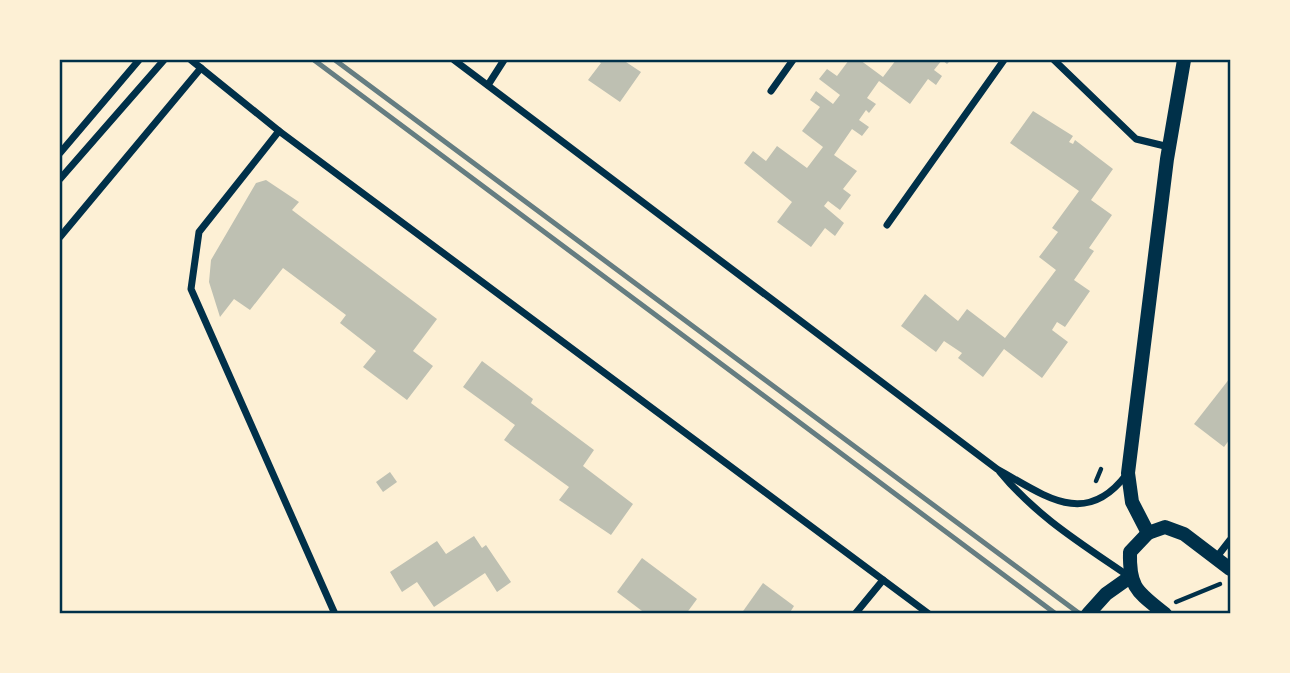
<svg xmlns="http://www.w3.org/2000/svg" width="1290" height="673" font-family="Karla,sans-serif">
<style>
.building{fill:#bec0b2}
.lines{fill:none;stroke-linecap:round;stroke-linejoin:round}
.path{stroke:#003049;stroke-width:4.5}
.minor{stroke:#003049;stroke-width:7}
.secondary{stroke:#003049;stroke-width:14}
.rail{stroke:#657d81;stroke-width:5}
.neatline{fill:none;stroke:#003049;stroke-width:2.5}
</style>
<rect width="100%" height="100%" fill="#fdf0d5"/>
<g class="building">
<path d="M596,60H623L641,72L620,102L588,80L601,63Z"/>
<path d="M849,60H860L883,77L896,60H951L947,64L942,60L934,70L942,76L936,85L928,79L910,104L879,81L867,98L876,104L869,113L866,110L859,120L869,127L862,136L852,129L834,155L857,171L843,189L851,195L840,210L828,201L824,206L844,223L835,236L825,228L811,247L777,222L792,202L744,163L753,151L766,161L777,146L807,168L823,147L802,131L820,107L810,100L816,91L833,104L840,95L819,79L827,69L837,76Z"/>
<path d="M1033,111L1073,136L1069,142L1073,144L1075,140L1113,169L1091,200L1112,215L1089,248L1094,251L1074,280L1090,291L1065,327L1057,322L1052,330L1068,342L1042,378L1004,349L983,377L958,358L962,353L944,341L936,352L901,326L925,294L958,321L967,309L1005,338L1056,270L1039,257L1058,232L1052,228L1079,191L1010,143Z"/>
<path d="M266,180L299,202L292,210L437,319L413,351L433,366L407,400L363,367L376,351L340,323L346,315L283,268L250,310L234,299L220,317L209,282L211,260L256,183Z"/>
<path d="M482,361L533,399L531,403L594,450L583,466L633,504L611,535L559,500L569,487L504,440L515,425L463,387Z"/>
<path d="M1230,378V439L1224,447L1194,424Z"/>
<path d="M390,472L397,482L383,492L376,482Z"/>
<path d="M474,536L482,548L486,545L511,582L497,592L485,573L434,607L417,582L402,592L390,572L437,541L446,554Z"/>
<path d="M642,558L697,599L686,614H646L617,592Z"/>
<path d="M763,583L794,606L789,614H741Z"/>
</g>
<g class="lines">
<g class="path">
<path d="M1096,481L1101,469"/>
<path d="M1176,602L1220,584"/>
</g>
<g class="minor">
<path d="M191,60L279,131L929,614"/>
<path d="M454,60L997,469C1044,495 1085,529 1126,475"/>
<path d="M1054,60L1136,139L1169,147"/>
<path d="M488,85L504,60"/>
<path d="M771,91L793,60"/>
<path d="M279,131L199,232L191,289L335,614"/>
<path d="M60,153L139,60"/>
<path d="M60,179L164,60"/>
<path d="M887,225L1004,60"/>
<path d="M60,237L201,68"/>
<path d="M1000,472C1036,516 1082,544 1130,577"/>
<path d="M1216,558L1230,540"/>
<path d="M855,614L883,580"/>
</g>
<g class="secondary">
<path d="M1148,533L1132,502L1128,473L1167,159L1184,60"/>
<path d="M1088,614L1106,594L1130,577"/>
<path d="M1165,614C1138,592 1129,589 1130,552L1148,533L1165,527L1184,534L1230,569"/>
</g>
<g class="rail">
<path d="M314,60L1056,614"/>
<path d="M335,60L1080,614"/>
</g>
</g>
<rect width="1290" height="673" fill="none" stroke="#fdf0d5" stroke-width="122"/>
<rect x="61" y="61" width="1168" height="551" class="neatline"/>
</svg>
